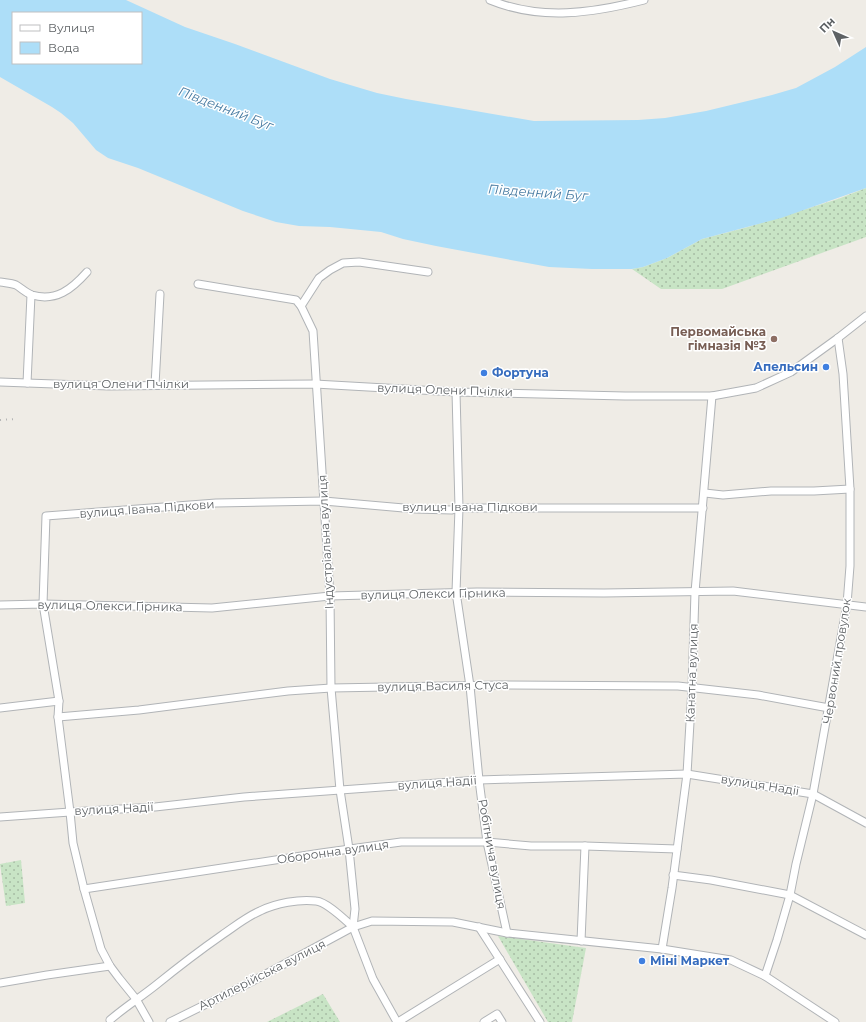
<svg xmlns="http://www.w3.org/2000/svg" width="866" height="1022" font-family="Montserrat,sans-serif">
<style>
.grass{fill:url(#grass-dots)}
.water{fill:#addef8;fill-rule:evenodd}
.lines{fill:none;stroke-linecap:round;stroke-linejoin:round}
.minor-casing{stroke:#b1b4b7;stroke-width:9}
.minor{stroke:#fff;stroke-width:7}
.rail{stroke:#b4b5b5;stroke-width:2;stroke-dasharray:1 5;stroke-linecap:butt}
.education-dot{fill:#8d6e63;stroke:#fff;stroke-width:1.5}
.shop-dot{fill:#3f7fe0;stroke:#fff;stroke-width:1.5}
.labels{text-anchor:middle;stroke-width:3;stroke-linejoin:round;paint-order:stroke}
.education-label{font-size:12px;font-weight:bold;fill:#785e54;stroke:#fff;text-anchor:end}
.shop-label{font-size:12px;font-weight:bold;fill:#366cbe;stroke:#fff;text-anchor:start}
.street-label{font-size:12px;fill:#5e6265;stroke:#fff}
.water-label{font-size:13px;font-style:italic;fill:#477ba2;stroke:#fff}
</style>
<defs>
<pattern id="grass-dots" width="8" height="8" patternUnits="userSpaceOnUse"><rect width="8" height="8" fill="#c8e4c5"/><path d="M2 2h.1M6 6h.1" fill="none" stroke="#a6bca4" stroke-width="1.8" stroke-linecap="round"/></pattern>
</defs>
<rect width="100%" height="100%" fill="#efece6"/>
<g class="grass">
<path d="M866,188V237L722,289H661L632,269L643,267L667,258L702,239L748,227L838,199Z"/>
<path d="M21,860L25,903L6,906L0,864Z"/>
<path d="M498,936L586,948L572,1022H548Z"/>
<path d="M323,994L340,1022H267Z"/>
</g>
<path class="water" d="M0,0H126L185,27L235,44L330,79L377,93L406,99L534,121L638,120L665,118L706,111L772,95L796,88L835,67L866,47V188L781,218L702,239L667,258L643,267L632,269H592L549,267L436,246L403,239L381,232L330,227L299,226L276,222L243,211L138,168L108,158L96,150L73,123L61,113L52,107L0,77ZM13,13H141V63H13Z"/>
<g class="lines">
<g class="minor-casing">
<g id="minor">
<path d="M490,0C541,21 593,13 644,0"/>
<path d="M0,282C5,283 11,283 16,285C21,288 26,293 32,295C56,302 72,289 87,272"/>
<path d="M198,284L296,300L301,306"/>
<path d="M0,382L109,386L315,384L456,392L625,396H712L756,388L791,372L838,338L866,316"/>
<path d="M27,383L31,295"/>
<path d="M155,385L160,294"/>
<path d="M456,392L459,508L456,592L470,686L479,780L487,842L507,933"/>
<path d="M705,493L723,495L771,491H814L850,489"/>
<path d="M0,605L43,604L212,608L330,596L477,592L604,593L733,591L866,607"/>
<path d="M0,708L59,701"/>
<path d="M58,717L139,710L288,691L331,688L500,685L678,686L758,695L829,708"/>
<path d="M0,817L70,812L155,807L244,797L479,780L687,774L813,794L866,823"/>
<path d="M673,875L711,880L790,895L866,935"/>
<path d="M84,889L321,853L401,842H487L531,846H585L677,849"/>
<path d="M479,927L540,1022"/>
<path d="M581,941L585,846"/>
<path d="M662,949L672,888L687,774L692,688L695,592L712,396"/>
<path d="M765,976L777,940L790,895L796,864L813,794L847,604L850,566V489L843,374L838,338"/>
<path d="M0,983L47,975L110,966"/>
<path d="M110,1020C125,1007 141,997 156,985C177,968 199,951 222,935C234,927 246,917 260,911C276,903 299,899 316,901C327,902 345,920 353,927L372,921L453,922L507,933L662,949L731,960L765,976L835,1022"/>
<path d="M149,1022L136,999L119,978L110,966L101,949L84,889L73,843L70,812L58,717L59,701L43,604L46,516L216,503L324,501L415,509L452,510L459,508H703"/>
<path d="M170,1022L251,982L353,927"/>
<path d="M397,1022L373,979L353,927L355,909L349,849L340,790L331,688L330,596L313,331L301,306L319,278L330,270L343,263L359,262L428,272"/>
<path d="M398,1022L500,959"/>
<path d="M484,1022L497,1014L502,1022"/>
</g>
</g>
<use href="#minor" class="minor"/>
<path class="rail" d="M0,420L15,419"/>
</g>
<circle class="education-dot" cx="774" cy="339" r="4"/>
<g class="shop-dot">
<circle cx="826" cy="367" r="4"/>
<circle cx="484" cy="373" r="4"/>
<circle cx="642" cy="961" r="4"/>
</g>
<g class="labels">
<g class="education-label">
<text x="766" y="336">Первомайська<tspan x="766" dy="14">гімназія №3</tspan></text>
</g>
<g class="shop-label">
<text x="818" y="371" text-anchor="end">Апельсин</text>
<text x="492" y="377">Фортуна</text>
<text x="650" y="965">Міні Маркет</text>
</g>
<g class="street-label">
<text x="121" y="388">вулиця Олени Пчілки</text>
<text transform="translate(445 390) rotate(2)" y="4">вулиця Олени Пчілки</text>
<text x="470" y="511">вулиця Івана Підкови</text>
<text transform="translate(147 509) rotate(-4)" y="4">вулиця Івана Підкови</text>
<text transform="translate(326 542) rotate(-93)" y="4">Індустріальна вулиця</text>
<text transform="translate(433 594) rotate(-1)" y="4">вулиця Олекси Гірника</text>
<text transform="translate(110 606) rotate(1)" y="4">вулиця Олекси Гірника</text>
<text transform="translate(837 661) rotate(-81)" y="4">Червоний провулок</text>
<text transform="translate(692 673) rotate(-88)" y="4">Канатна вулиця</text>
<text transform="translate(443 686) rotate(-1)" y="4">вулиця Василя Стуса</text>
<text transform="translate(437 783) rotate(-4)" y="4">вулиця Надії</text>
<text transform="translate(760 785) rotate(9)" y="4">вулиця Надії</text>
<text transform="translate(114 809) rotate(-3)" y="4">вулиця Надії</text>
<text transform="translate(333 852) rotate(-8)" y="4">Оборонна вулиця</text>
<text transform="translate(492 854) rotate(80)" y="4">Робітнича вулиця</text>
<text transform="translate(262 975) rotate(-27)" y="4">Артилерійська вулиця</text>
</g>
<g class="water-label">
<text transform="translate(226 108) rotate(21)" y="5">Південний Буг</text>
<text transform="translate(538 192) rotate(4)" y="5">Південний Буг</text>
</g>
</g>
<rect x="12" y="12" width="130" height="52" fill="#ffffff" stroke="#bfc0c1"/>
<rect x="20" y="25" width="20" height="6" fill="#ffffff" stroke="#bfc0c1"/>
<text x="48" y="32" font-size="12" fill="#5e6265">Вулиця</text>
<rect x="20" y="42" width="20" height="12" fill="#addef8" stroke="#bfc0c1"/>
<text x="48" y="52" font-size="12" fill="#5e6265">Вода</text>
<g transform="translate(834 32) rotate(315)" stroke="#ffffff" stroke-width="3" paint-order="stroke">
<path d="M0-3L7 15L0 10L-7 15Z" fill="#5e6265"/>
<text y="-6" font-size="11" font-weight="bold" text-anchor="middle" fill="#5e6265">Пн</text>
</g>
</svg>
